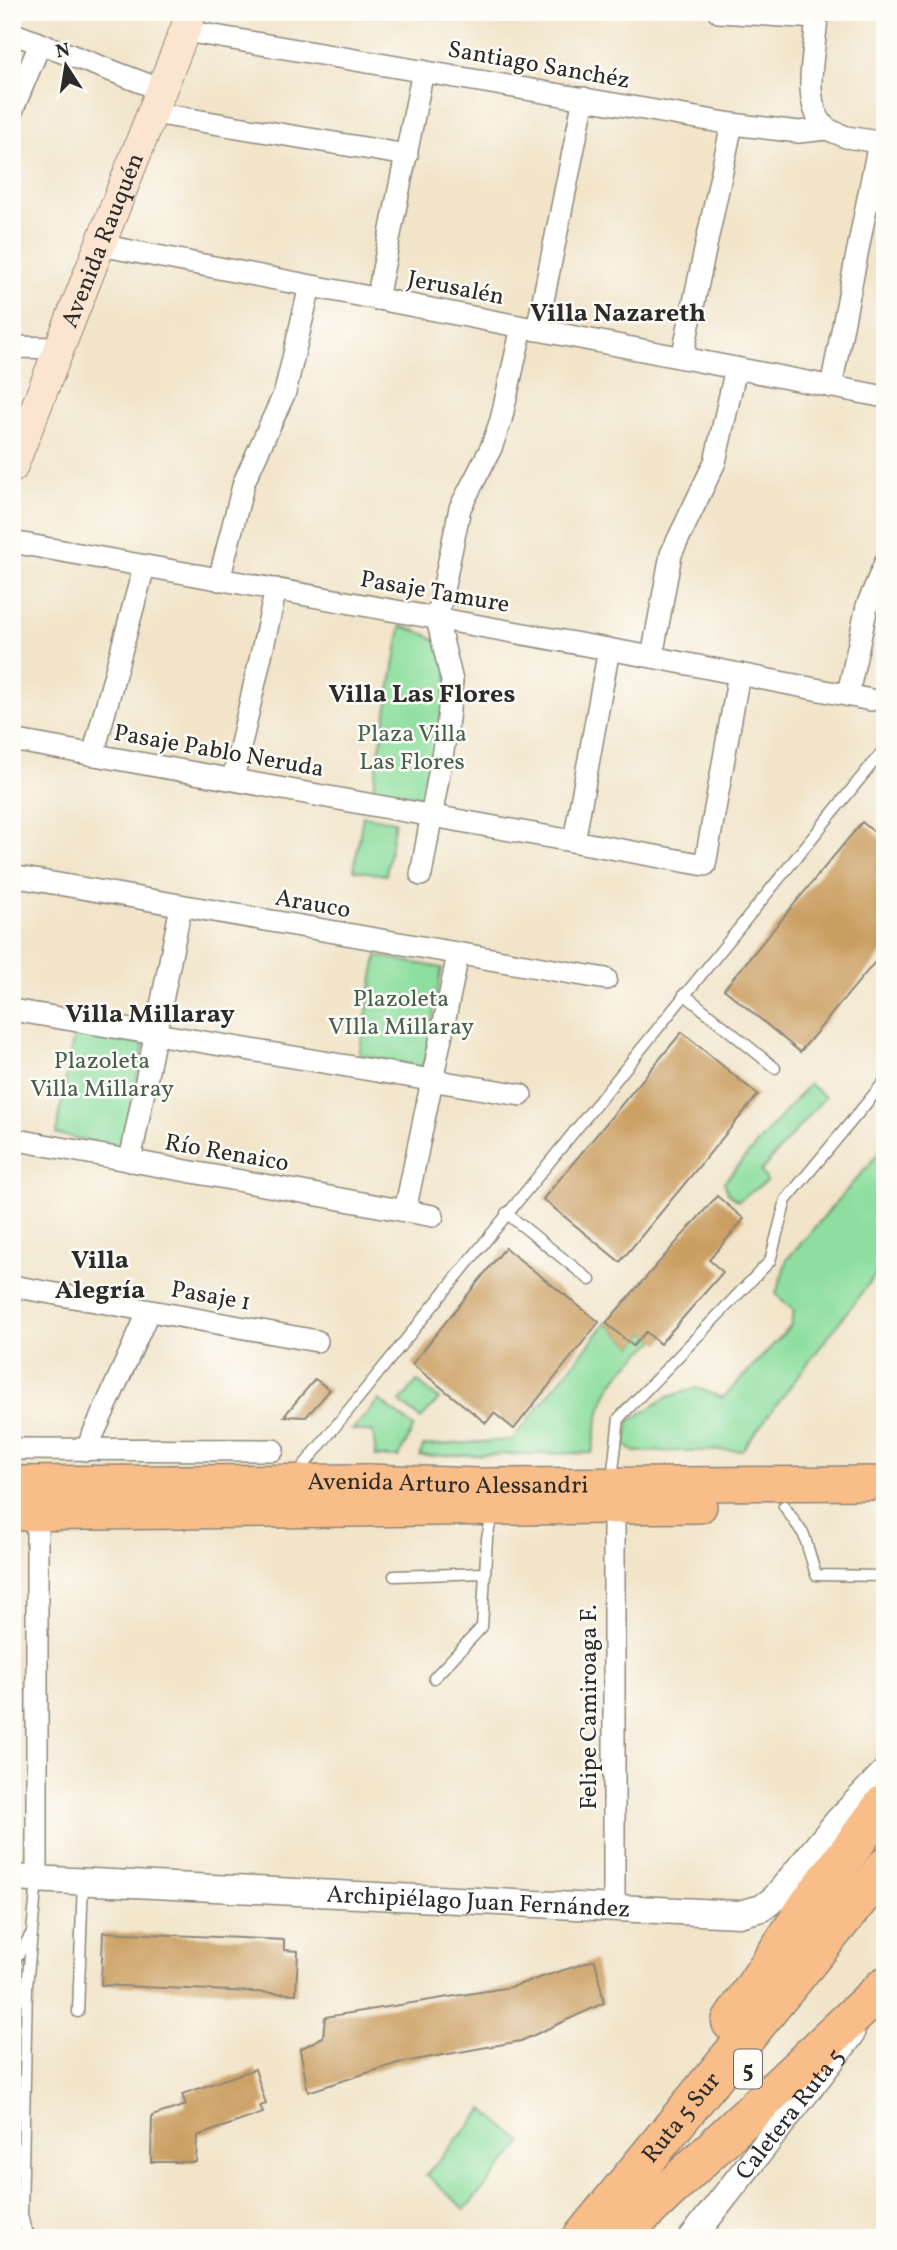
<svg xmlns="http://www.w3.org/2000/svg" width="897" height="2250" font-family="Vollkorn,serif">
<style>
.green{fill:#8dde9f;stroke:#5c8465;stroke-width:2}
.building{fill:#ca9e61}
.lines{fill:none;stroke-linecap:round;stroke-linejoin:round}
.service-casing{stroke:#8e887a;stroke-width:13}
.minor-casing{stroke:#8e887a;stroke-width:24}
.tertiary-casing{stroke:#8e887a;stroke-width:29}
.secondary-casing{stroke:#8e887a;stroke-width:32}
.primary-casing{stroke:#8e887a;stroke-width:36}
.motorway-casing{stroke:#8e887a;stroke-width:41}
.service{stroke:#fff;stroke-width:10}
.minor{stroke:#fff;stroke-width:21}
.tertiary{stroke:#fff;stroke-width:26}
.secondary{stroke:#fce5d0;stroke-width:30}
.primary{stroke:#f8bd89;stroke-width:33}
.motorway{stroke:#f8bd89;stroke-width:38}
.labels{text-anchor:middle;stroke-width:5;stroke-linejoin:round;paint-order:stroke}
.shield{fill:#fdfcf7;stroke:#6a6a68;stroke-width:2}
.shield-label{font-size:23px;font-weight:bold;fill:#2b2b2b}
.street-label{font-size:24px;fill:#2b2b2b;stroke:#fdfcf7}
.park-label{font-size:24px;fill:#48614e;stroke:#fdfcf7}
.neighbourhood-label{font-size:26px;font-weight:bold;fill:#2b2b2b;stroke:#fdfcf7}
</style>
<rect width="100%" height="100%" fill="#fdfcf7"/>
<filter id="ink" filterUnits="userSpaceOnUse"><feTurbulence type="fractalNoise" baseFrequency=".0143" numOctaves="2"/><feDisplacementMap in="SourceGraphic" scale="14" xChannelSelector="R" yChannelSelector="G"/><feConvolveMatrix kernelMatrix="1 2 1 2 8 2 1 2 1" color-interpolation-filters="sRGB"/></filter>
<filter id="wash" filterUnits="userSpaceOnUse"><feTurbulence type="fractalNoise" baseFrequency=".00686" numOctaves="4" result="noise"/><feDisplacementMap in="SourceGraphic" scale="28" xChannelSelector="R" yChannelSelector="G"/><feGaussianBlur stdDeviation="1.57" result="paint"/><feColorMatrix in="noise" values="0 0 0 0 0 0 0 0 0 0 0 0 0 0 0 0 0 1.4 0 .05"/><feComposite in="paint" operator="in"/></filter>
<g filter="url(#wash)">
<rect width="100%" height="100%" fill="#f1e4c9"/>
<g class="green">
<path d="M401,626C413,630 431,634 440,644C458,665 438,769 435,799L373,789Z"/>
<path d="M363,816L395,821L386,875L354,870Z"/>
<path d="M377,956L442,968L424,1067L359,1055Z"/>
<path d="M74,1033L144,1044L122,1148L56,1134Z"/>
<path d="M809,1084L825,1097L761,1171L767,1181L738,1201L728,1193L724,1182Z"/>
<path d="M885,1146V1262L742,1450L635,1452L626,1446L629,1421L668,1397L697,1388L723,1398L790,1327L794,1311L776,1294L787,1259Z"/>
<path d="M606,1323L633,1346L646,1332L656,1340C608,1380 602,1391 592,1453L420,1456L423,1446L512,1440Z"/>
<path d="M417,1381L439,1399L421,1419L400,1402Z"/>
<path d="M379,1400L414,1427L399,1457H376L373,1432L352,1430Z"/>
<path d="M484,2109L523,2143L465,2209L426,2175Z"/>
</g>
<g id="blocks">
<g class="building">
<path d="M862,822L885,841V950L800,1052L724,989Z"/>
<path d="M682,1032L758,1095L620,1262L543,1199Z"/>
<path d="M717,1196L744,1219L709,1260L723,1272L660,1344L646,1332L633,1346L606,1323Z"/>
<path d="M505,1248L599,1322L514,1429L494,1413L486,1423L412,1364Z"/>
<path d="M315,1379L330,1390L306,1417L284,1416Z"/>
<path d="M103,1932L284,1940V1950L298,1951L296,1994L101,1985Z"/>
<path d="M595,1960L604,2003L521,2041L398,2063L308,2092L300,2049L323,2037L325,2017L511,1987Z"/>
<path d="M255,2069L266,2104L260,2106L263,2113L197,2136L196,2162H151L152,2116L186,2105L182,2094Z"/>
</g>
</g>
</g>
<g filter="url(#ink)">
<use href="#blocks" fill-opacity="0" stroke="#8e887a" stroke-width="2"/>
<g class="lines">
<g class="service-casing">
<g id="service">
<path d="M871,700L885,703"/>
<path d="M684,994L775,1068"/>
<path d="M506,1213L590,1280"/>
<path d="M296,1475L885,748"/>
<path d="M612,1479L619,1418L770,1261L786,1200L885,1081"/>
<path d="M784,1506L804,1535L816,1575L885,1576"/>
<path d="M394,1576L485,1573"/>
<path d="M434,1678L482,1627L487,1538L493,1511"/>
<path d="M12,1965L31,1934"/>
<path d="M78,2012L83,1882"/>
<path d="M32,2238L25,2228L22,2214L27,1986L37,1880"/>
</g>
</g>
<g class="minor-casing">
<g id="minor">
<path d="M719,12L817,18"/>
<path d="M817,12C817,48 798,102 827,129"/>
<path d="M185,31L732,124L799,132L827,129L846,137L885,143"/>
<path d="M12,33L162,90"/>
<path d="M12,111L40,44"/>
<path d="M153,113L407,155"/>
<path d="M100,245L885,397"/>
<path d="M377,299L423,71"/>
<path d="M537,330L584,98"/>
<path d="M12,347L60,348"/>
<path d="M682,358L732,124"/>
<path d="M831,387L879,142"/>
<path d="M12,542L652,657L871,700"/>
<path d="M219,580L244,482L285,392L310,286"/>
<path d="M652,657L671,554L715,462L736,368"/>
<path d="M848,694L867,606L885,563"/>
<path d="M12,740L705,865L739,674"/>
<path d="M93,755L144,567"/>
<path d="M233,779L276,589"/>
<path d="M574,841L609,649"/>
<path d="M421,875L447,728L452,681L437,619L460,508L491,448L501,420L522,327"/>
<path d="M12,876L606,979"/>
<path d="M12,1010L521,1095"/>
<path d="M12,1139L433,1216"/>
<path d="M130,1161L181,906"/>
<path d="M405,1211L458,955"/>
<path d="M12,1286L317,1341"/>
<path d="M12,1449L273,1450"/>
<path d="M86,1450L149,1311"/>
<path d="M37,1513V1880"/>
<path d="M614,1907V1507"/>
</g>
</g>
<g class="tertiary-casing">
<g id="tertiary">
<path id="s1" d="M12,1878L739,1914L762,1908L775,1898L838,1821L885,1772"/>
<path id="s2" d="M692,2238L851,2035"/>
</g>
</g>
<g class="secondary-casing">
<g id="secondary">
<path id="s3" d="M12,468L192,12"/>
</g>
</g>
<g class="primary-casing">
<g id="primary">
<path id="s4" d="M12,1483L369,1481L477,1485L885,1483"/>
<path d="M12,1514L700,1506"/>
</g>
</g>
<g class="motorway-casing">
<g id="motorway">
<path d="M731,2022L809,1904L885,1803"/>
<path id="s5" d="M582,2238L885,1867"/>
<path d="M618,2238L885,1986"/>
</g>
</g>
<use href="#service" class="service"/>
<use href="#minor" class="minor"/>
<use href="#tertiary" class="tertiary"/>
<use href="#secondary" class="secondary"/>
<use href="#primary" class="primary"/>
<use href="#motorway" class="motorway"/>
</g>
</g>
<g class="labels">
<rect class="shield" x="734" y="2049.5" width="28" height="39" rx="5"/>
<g class="shield-label">
<text x="748" y="2077">5</text>
</g>
<g class="street-label">
<text transform="translate(539 64) rotate(10)" y="8">Santiago Sanchéz</text>
<text dy="8" stroke="none"><textPath href="#s3" startOffset="245">Avenida Rauquén</textPath></text>
<text transform="translate(456 287) rotate(11)" y="8">Jerusalén</text>
<text transform="translate(435 591) rotate(10)" y="8">Pasaje Tamure</text>
<text transform="translate(219 750) rotate(10)" y="8">Pasaje Pablo Neruda</text>
<text transform="translate(313 903) rotate(10)" y="8">Arauco</text>
<text transform="translate(227 1152) rotate(10)" y="8">Río Renaico</text>
<text transform="translate(211 1295) rotate(10)" y="8">Pasaje 1</text>
<text dy="8" stroke="none"><textPath href="#s4" startOffset="436">Avenida Arturo Alessandri</textPath></text>
<text transform="translate(588 1707) rotate(-90)" y="8">Felipe Camiroaga F.</text>
<text dy="8" stroke="none"><textPath href="#s1" startOffset="467">Archipiélago Juan Fernández</textPath></text>
<text dy="8" stroke="none"><textPath href="#s2" startOffset="158">Caletera Ruta 5</textPath></text>
<text dy="8" stroke="none"><textPath href="#s5" startOffset="156">Ruta 5 Sur</textPath></text>
</g>
<g class="park-label">
<text x="412" y="741">Plaza Villa<tspan x="412" dy="28">Las Flores</tspan></text>
<text x="401" y="1006">Plazoleta<tspan x="401" dy="28">VIlla Millaray</tspan></text>
<text x="102" y="1068">Plazoleta<tspan x="102" dy="28">Villa Millaray</tspan></text>
</g>
<g class="neighbourhood-label">
<text x="618" y="321">Villa Nazareth</text>
<text x="422" y="702">Villa Las Flores</text>
<text x="150" y="1022">Villa Millaray</text>
<text x="100" y="1268">Villa<tspan x="100" dy="30">Alegría</tspan></text>
</g>
</g>
<rect width="897" height="2250" fill="none" stroke="#fdfcf7" stroke-width="42"/>
<g transform="translate(66 66) rotate(348)" stroke="#fdfcf7" stroke-width="5" paint-order="stroke">
<path d="M0-5L12 26L0 18L-12 26Z" fill="#2b2b2b"/>
<text y="-10" font-size="19" font-weight="bold" text-anchor="middle" fill="#2b2b2b">N</text>
</g>
</svg>
